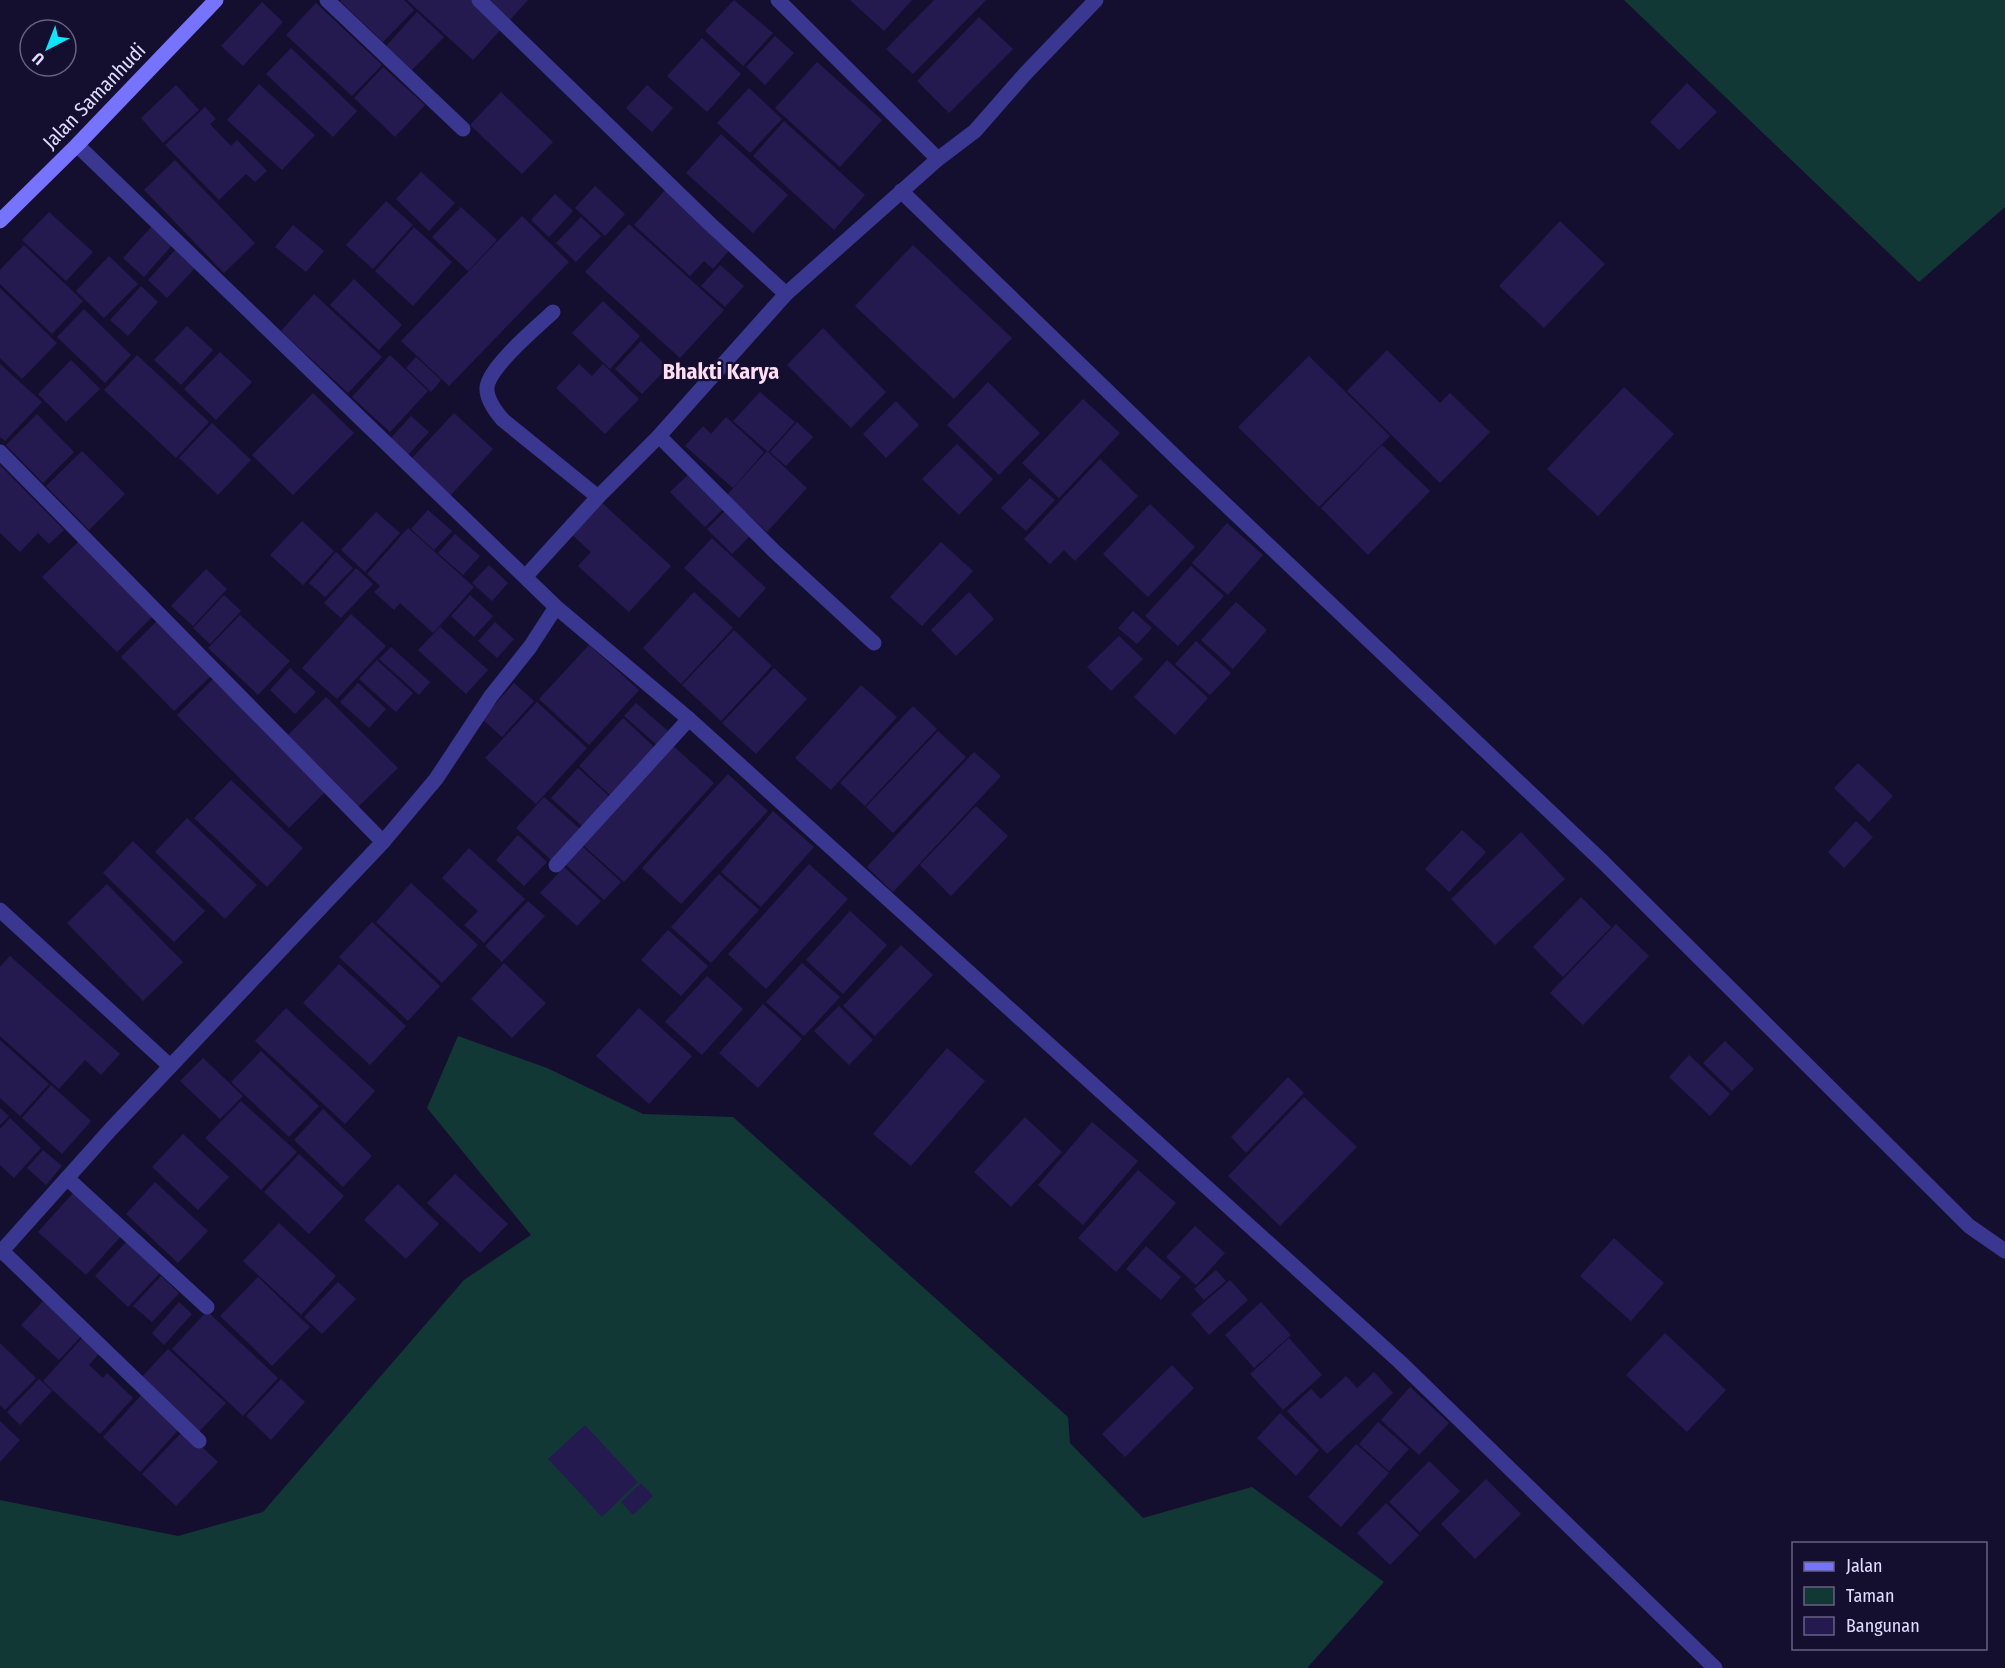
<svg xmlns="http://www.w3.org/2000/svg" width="2005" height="1668" font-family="'Fira Sans Condensed',sans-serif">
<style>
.green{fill:#123836}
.building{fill:#241a50}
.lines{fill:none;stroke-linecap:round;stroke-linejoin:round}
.lane{stroke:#393790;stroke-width:15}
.street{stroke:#393790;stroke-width:15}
.secondary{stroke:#7573ff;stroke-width:15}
.labels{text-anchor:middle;stroke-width:4.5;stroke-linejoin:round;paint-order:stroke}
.street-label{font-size:20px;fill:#e0dcff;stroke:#140f2e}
.quarter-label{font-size:22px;font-weight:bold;fill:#ffdef3;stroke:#140f2e}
</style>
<rect width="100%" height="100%" fill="#140f2e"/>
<g class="green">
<path d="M1624,0H2005V207L1919,282Z"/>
<path d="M458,1036L547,1068L643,1114L733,1117L1068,1417L1070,1443L1143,1518L1252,1487L1384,1582L1307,1668H0V1500L178,1536L263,1512L464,1280L531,1235L427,1108Z"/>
</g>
<g class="building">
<path d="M341,0H404L414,10L383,42L340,1Z"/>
<path d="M407,0H475L504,26L473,60Z"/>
<path d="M488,0H528L507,23Z"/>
<path d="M734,0L773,33L743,66L705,31Z"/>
<path d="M850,0H912L884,31Z"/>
<path d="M934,0H986L913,74L886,49Z"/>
<path d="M262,2L283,22L243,66L221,46Z"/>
<path d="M316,3L382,65L352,96L286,35Z"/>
<path d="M417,12L444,37L412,70L386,46Z"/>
<path d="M979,17L1013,49L949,113L917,81Z"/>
<path d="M775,36L794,53L765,85L746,67Z"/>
<path d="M702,38L741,74L707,112L667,76Z"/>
<path d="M291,48L357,111L333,137L266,74Z"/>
<path d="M817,62L882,120L840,167L775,108Z"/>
<path d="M383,67L425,105L395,137L354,98Z"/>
<path d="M1687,83L1717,112L1679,150L1650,122Z"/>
<path d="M259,84L315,135L282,170L227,120Z"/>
<path d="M176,85L199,110L163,143L141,118Z"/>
<path d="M647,85L673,108L652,132L626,108Z"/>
<path d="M749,88L782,119L750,153L717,123Z"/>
<path d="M501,92L553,142L522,174L470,125Z"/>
<path d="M205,107L216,119L210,124L231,146L237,140L267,171L255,182L246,174L219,200L165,145Z"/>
<path d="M784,121L865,195L834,230L753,156Z"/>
<path d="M721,134L788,195L753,233L686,173Z"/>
<path d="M175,160L255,243L224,273L144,190Z"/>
<path d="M421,172L455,203L429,231L396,199Z"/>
<path d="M595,186L625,214L605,236L575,208Z"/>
<path d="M666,189L731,248L713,269L704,261L690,276L634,225Z"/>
<path d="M555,194L573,211L549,237L531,220Z"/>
<path d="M386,201L413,225L373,269L346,245Z"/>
<path d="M461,207L497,240L468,271L432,237Z"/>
<path d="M49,212L93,252L66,281L22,240Z"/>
<path d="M522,216L569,262L449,386L401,341Z"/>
<path d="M581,217L601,236L576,262L556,243Z"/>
<path d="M1560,221L1605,264L1544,328L1499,286Z"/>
<path d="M629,224L724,310L680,358L585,272Z"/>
<path d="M153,225L173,244L144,277L123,258Z"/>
<path d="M293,225L324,251L306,272L275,247Z"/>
<path d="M414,227L452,262L413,306L375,271Z"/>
<path d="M24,245L83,301L52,334L0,284V270Z"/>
<path d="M913,245L1012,338L954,399L855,306Z"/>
<path d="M176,249L196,267L167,298L148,280Z"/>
<path d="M109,256L138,284L104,318L76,291Z"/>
<path d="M720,265L744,286L725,307L701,286Z"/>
<path d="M354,279L402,325L379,350L330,305Z"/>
<path d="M141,286L158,302L128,336L110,320Z"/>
<path d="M0,288L57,343L22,379L0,358Z"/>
<path d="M314,294L382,357L348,393L281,331Z"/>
<path d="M603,301L640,336L610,369L572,333Z"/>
<path d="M84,309L131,355L105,383L57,337Z"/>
<path d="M187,326L213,350L181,385L154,360Z"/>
<path d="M823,328L886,392L851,428L787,365Z"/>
<path d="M641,341L668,367L642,394L615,369Z"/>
<path d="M1387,350L1440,403L1450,393L1490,432L1440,483L1347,391Z"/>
<path d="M220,352L252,382L216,420L184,389Z"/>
<path d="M137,355L209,422L176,458L104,390Z"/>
<path d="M390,355L428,391L390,432L352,397Z"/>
<path d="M1309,356L1390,436L1319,507L1238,427Z"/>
<path d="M416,357L441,380L431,392L406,368Z"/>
<path d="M71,360L100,389L66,422L38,394Z"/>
<path d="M0,364L42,402L5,441L0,437Z"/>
<path d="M579,364L592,376L603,364L639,399L605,434L556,388Z"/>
<path d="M988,382L1040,433L999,475L947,425Z"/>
<path d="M1624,387L1674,434L1598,516L1547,469Z"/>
<path d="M760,392L795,422L768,452L733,421Z"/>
<path d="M313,393L354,433L293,495L252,455Z"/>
<path d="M1083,399L1120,433L1059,498L1022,463Z"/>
<path d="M896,401L919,425L886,458L863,434Z"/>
<path d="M454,413L493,449L450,496L411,459Z"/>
<path d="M37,414L74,452L43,483L6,445Z"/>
<path d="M411,416L429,432L408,455L390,439Z"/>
<path d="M726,417L764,452L733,488L685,446L703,426L711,434Z"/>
<path d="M797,422L813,437L786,466L770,452Z"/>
<path d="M212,423L251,460L218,495L179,458Z"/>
<path d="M957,444L993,479L959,515L922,479Z"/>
<path d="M1382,445L1430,491L1368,555L1321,508Z"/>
<path d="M82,451L125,494L89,530L46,486Z"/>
<path d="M767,451L807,488L767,532L727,495Z"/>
<path d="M1100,459L1138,496L1075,561L1064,550L1050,564L1024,539Z"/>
<path d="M0,465L64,530L49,544L38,533L20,552L0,533Z"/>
<path d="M692,471L726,506L705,527L670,492Z"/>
<path d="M1030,478L1055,500L1026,531L1001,508Z"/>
<path d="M600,501L671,566L629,612L578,566L591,552L570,533Z"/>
<path d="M1150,504L1195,547L1148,597L1103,554Z"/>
<path d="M728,508L753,533L732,554L707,529Z"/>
<path d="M428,510L452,531L434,550L411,529Z"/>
<path d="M376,512L400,533L365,572L341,550Z"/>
<path d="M302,521L334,551L303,585L270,555Z"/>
<path d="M1227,523L1263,555L1228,595L1192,563Z"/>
<path d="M408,528L474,587L433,633L400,603L394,610L374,592L380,586L367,574Z"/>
<path d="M455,534L480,556L463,575L438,553Z"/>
<path d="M712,538L766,588L739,618L684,568Z"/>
<path d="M80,540L154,615L117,652L42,577Z"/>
<path d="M941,542L973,571L922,626L890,597Z"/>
<path d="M336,552L353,568L325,597L309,583Z"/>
<path d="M489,565L508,583L492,601L472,583Z"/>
<path d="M1191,566L1224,596L1178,646L1145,616Z"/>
<path d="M356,568L373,584L341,618L324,603Z"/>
<path d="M206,569L227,589L193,626L171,606Z"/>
<path d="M694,592L733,628L681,684L643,648Z"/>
<path d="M969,592L994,619L956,656L931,630Z"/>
<path d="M224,595L241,611L210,644L193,628Z"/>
<path d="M470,595L493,616L474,637L451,616Z"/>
<path d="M1236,602L1267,630L1233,669L1201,640Z"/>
<path d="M1133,611L1152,628L1137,644L1118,628Z"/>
<path d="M351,614L386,646L337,699L302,668Z"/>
<path d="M240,615L290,661L258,695L208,648Z"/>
<path d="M158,620L212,675L174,711L121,657Z"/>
<path d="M495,622L514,639L497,658L478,641Z"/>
<path d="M440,627L488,670L466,694L418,650Z"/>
<path d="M734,630L772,666L721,721L682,685Z"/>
<path d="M1119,636L1143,659L1111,691L1087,667Z"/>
<path d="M1196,641L1231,673L1210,695L1175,664Z"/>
<path d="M589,645L639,690L589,745L539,699Z"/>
<path d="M391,647L430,682L419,695L379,659Z"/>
<path d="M377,660L413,693L396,712L359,679Z"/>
<path d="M1167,660L1208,698L1175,735L1134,697Z"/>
<path d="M290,668L316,692L295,714L270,690Z"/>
<path d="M774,668L807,699L756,754L722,723Z"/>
<path d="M214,678L326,791L289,828L177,715Z"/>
<path d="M358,683L386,709L369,728L340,702Z"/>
<path d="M514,683L534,701L502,737L482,719Z"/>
<path d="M861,685L897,717L831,790L795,758Z"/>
<path d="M326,697L398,768L358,807L286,737Z"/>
<path d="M537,702L587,748L536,804L485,758Z"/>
<path d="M636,703L669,732L657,745L624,716Z"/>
<path d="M913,706L937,729L865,806L840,783Z"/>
<path d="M623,718L655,748L611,796L579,766Z"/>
<path d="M938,731L966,757L893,833L866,807Z"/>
<path d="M671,744L714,783L624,882L581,843Z"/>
<path d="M974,752L1001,776L893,892L867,867Z"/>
<path d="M1858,763L1893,796L1869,822L1834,788Z"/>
<path d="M578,768L610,797L583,827L551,798Z"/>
<path d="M728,774L768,811L681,904L642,868Z"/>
<path d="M231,780L303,848L267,887L194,818Z"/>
<path d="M544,797L580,829L551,860L516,828Z"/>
<path d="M976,806L1008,836L951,896L920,865Z"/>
<path d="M773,811L814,847L761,907L721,872Z"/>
<path d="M187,818L257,885L225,919L155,852Z"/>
<path d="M1856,821L1873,837L1844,868L1828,852Z"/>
<path d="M1462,830L1486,852L1449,892L1425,869Z"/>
<path d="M1521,832L1565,879L1495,945L1451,899Z"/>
<path d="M518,835L547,862L524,886L496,860Z"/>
<path d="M133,841L205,911L174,942L103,873Z"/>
<path d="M582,846L621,882L604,900L565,864Z"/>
<path d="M469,848L525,899L484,943L464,925L478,911L442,878Z"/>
<path d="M809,864L848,899L766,989L728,954Z"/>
<path d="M564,867L601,901L577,926L540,893Z"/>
<path d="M719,874L759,910L711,963L671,927Z"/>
<path d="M411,883L478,945L442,983L376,922Z"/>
<path d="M107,884L183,962L143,1001L67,923Z"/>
<path d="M1581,897L1611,927L1563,977L1533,947Z"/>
<path d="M528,901L545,916L502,962L485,946Z"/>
<path d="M850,911L887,945L843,994L806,960Z"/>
<path d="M372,922L440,986L408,1021L339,957Z"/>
<path d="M1616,924L1649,956L1583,1025L1550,993Z"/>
<path d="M668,930L708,966L681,996L641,960Z"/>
<path d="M901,945L933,975L875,1036L843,1006Z"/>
<path d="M10,956L120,1054L101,1075L85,1060L59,1089L0,1036V967Z"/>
<path d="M504,963L546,1003L512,1038L471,999Z"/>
<path d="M802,963L840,997L804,1036L766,1002Z"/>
<path d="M339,964L406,1026L370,1065L303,1003Z"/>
<path d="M707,976L743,1009L702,1055L665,1022Z"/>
<path d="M763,1004L802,1039L758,1088L719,1053Z"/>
<path d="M839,1006L873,1040L849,1065L814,1031Z"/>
<path d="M286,1008L375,1091L345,1124L255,1041Z"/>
<path d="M639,1008L692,1056L649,1104L596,1056Z"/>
<path d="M0,1040L49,1084L20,1116L0,1098Z"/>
<path d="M1725,1041L1754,1069L1732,1091L1703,1063Z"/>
<path d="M947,1048L985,1081L911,1166L873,1134Z"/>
<path d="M261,1051L319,1106L289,1137L231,1082Z"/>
<path d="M1689,1055L1730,1094L1710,1116L1669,1077Z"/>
<path d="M203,1058L243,1096L220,1119L180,1081Z"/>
<path d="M1288,1077L1304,1093L1246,1153L1231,1137Z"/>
<path d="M51,1085L91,1121L62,1154L22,1118Z"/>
<path d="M1304,1097L1357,1147L1280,1226L1228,1176Z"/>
<path d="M241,1101L297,1152L261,1190L205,1138Z"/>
<path d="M0,1108L9,1116L0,1125Z"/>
<path d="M323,1109L372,1156L343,1187L294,1140Z"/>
<path d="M1025,1117L1062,1152L1011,1207L974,1172Z"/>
<path d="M10,1118L41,1148L14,1178L0,1165V1129Z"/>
<path d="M1092,1122L1138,1161L1083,1225L1038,1185Z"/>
<path d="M183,1134L229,1177L198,1210L152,1167Z"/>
<path d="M43,1150L62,1166L46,1185L27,1168Z"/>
<path d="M299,1154L344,1196L309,1234L264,1192Z"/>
<path d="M1138,1170L1176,1203L1116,1272L1078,1238Z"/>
<path d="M455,1174L508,1224L480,1253L427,1203Z"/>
<path d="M155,1182L208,1231L178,1263L126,1214Z"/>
<path d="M398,1184L439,1224L406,1259L364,1220Z"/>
<path d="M74,1192L122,1235L86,1275L38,1232Z"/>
<path d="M279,1223L336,1276L301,1315L243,1261Z"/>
<path d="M1195,1226L1225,1253L1196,1285L1166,1257Z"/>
<path d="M1614,1238L1664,1283L1631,1321L1580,1276Z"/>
<path d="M126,1242L160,1273L128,1307L95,1276Z"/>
<path d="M1146,1246L1181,1277L1161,1300L1126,1269Z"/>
<path d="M1216,1270L1226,1281L1204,1300L1194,1289Z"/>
<path d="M161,1276L179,1293L152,1322L133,1306Z"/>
<path d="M258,1277L310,1327L272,1366L220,1316Z"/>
<path d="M1230,1280L1248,1300L1209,1335L1191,1314Z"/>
<path d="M338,1282L356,1299L322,1334L304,1317Z"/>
<path d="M46,1298L84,1333L59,1360L21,1325Z"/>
<path d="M179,1302L192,1314L164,1345L152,1333Z"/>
<path d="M1261,1302L1291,1335L1254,1368L1225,1335Z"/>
<path d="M207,1311L278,1378L243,1416L172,1349Z"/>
<path d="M1665,1333L1726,1390L1687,1432L1626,1375Z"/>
<path d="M85,1335L102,1350L89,1365L103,1378L107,1373L133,1398L100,1434L43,1381Z"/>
<path d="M1289,1338L1322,1375L1283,1410L1250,1374Z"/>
<path d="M0,1343L36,1378L5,1410L0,1405Z"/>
<path d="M168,1349L226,1403L197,1434L139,1380Z"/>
<path d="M1172,1365L1194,1388L1125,1457L1102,1434Z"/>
<path d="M1374,1372L1393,1393L1327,1454L1287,1411L1311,1389L1321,1399L1346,1376L1357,1388Z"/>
<path d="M39,1379L52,1391L20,1425L7,1412Z"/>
<path d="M281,1379L305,1402L271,1440L246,1416Z"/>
<path d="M1410,1387L1449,1423L1419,1455L1381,1420Z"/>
<path d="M144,1392L181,1427L140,1472L103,1437Z"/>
<path d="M1280,1413L1319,1450L1296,1476L1257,1438Z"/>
<path d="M0,1421L20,1440L0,1462Z"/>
<path d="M1378,1422L1409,1449L1389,1471L1359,1444Z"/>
<path d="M585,1425L638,1482L602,1517L548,1459Z"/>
<path d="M184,1430L218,1462L176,1506L142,1474Z"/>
<path d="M1356,1444L1389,1473L1341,1527L1308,1497Z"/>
<path d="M1429,1461L1460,1491L1420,1532L1389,1502Z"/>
<path d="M1486,1479L1521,1514L1475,1559L1441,1524Z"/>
<path d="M641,1483L653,1496L633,1515L621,1502Z"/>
<path d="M1386,1503L1419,1535L1390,1565L1357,1533Z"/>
</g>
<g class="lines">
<path class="lane" d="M553,312C537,327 490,366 487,387C486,399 496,412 503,420L598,497"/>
<g class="street">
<path d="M327,0L463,129"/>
<path d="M479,0L710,224L786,294"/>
<path d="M77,145L556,607L689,719L1400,1362L1715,1668"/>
<path d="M938,159L975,131L1025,74L1096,0"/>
<path d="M901,191L1186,467L1603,862L1969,1226L2005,1251"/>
<path d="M659,436L774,551L874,643"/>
<path d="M0,452L383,842"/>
<path d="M526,576L598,497L659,436L786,294L938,159L778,0"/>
<path d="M556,865L689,719"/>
<path d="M0,910L170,1066"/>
<path d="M67,1178L207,1307"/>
<path d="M2,1251L199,1441"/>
<path d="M0,1253L111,1129L383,842L436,779L491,696L530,647L556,607"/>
</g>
<path class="secondary" d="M0,221L77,145L216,0"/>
</g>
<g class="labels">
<g class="street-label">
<text transform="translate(94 96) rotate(-46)" y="7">Jalan Samanhudi</text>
</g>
<g class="quarter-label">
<text x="721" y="379">Bhakti Karya</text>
</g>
</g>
<rect x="1792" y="1542" width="195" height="108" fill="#140f2e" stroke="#666182" stroke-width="1.5"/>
<rect x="1804" y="1562" width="30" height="9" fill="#7573ff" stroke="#666182" stroke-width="1.5"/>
<text x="1846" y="1572" font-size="18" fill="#e0dcff">Jalan</text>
<rect x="1804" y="1587" width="30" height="18" fill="#123836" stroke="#666182" stroke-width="1.5"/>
<text x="1846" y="1602" font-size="18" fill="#e0dcff">Taman</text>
<rect x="1804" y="1617" width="30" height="18" fill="#241a50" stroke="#666182" stroke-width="1.5"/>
<text x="1846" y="1632" font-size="18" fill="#e0dcff">Bangunan</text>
<g transform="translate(48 48) rotate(222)"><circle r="28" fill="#140f2e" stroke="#666182" stroke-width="1.5"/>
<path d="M0-4.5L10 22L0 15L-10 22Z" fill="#08e9ff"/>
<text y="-9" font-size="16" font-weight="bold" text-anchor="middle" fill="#e0dcff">U</text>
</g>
</svg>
